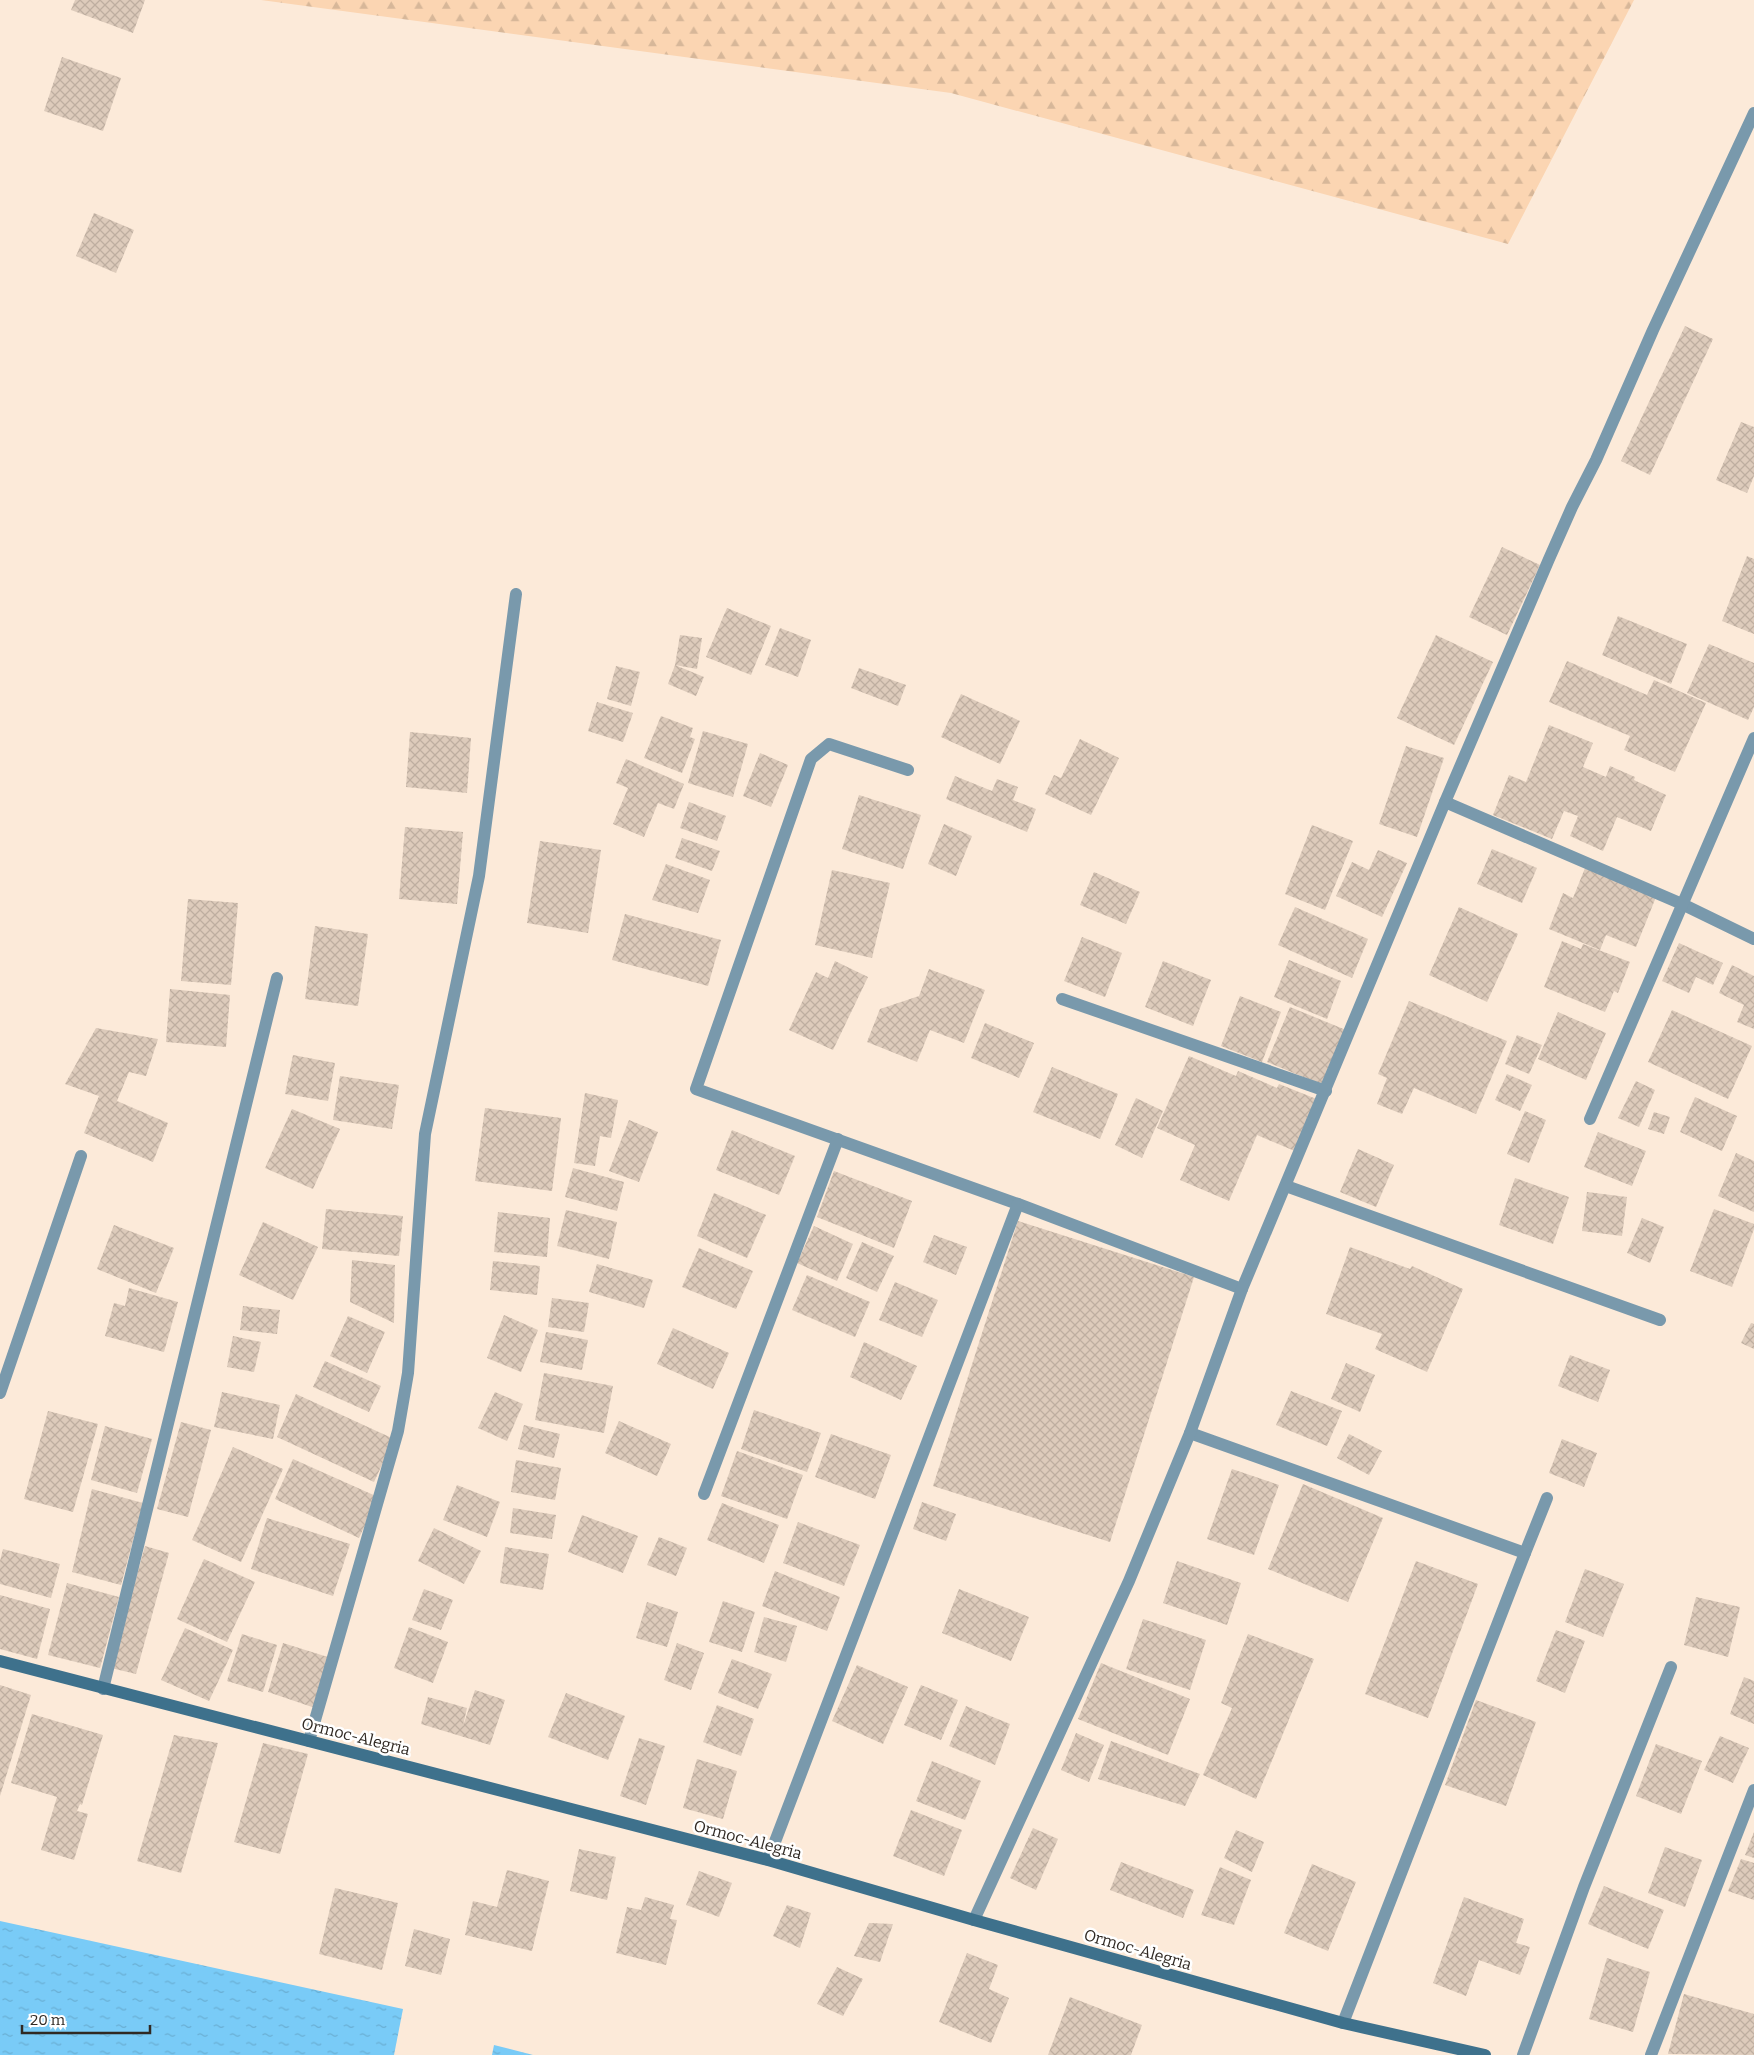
<svg xmlns="http://www.w3.org/2000/svg" width="1754" height="2055" font-family="Bitter,serif">
<style>
.forest{fill:url(#forest-firs)}
.water{fill:url(#water-ripples)}
.building{fill:url(#building-cross-hatch)}
.lines{fill:none;stroke-linecap:round;stroke-linejoin:round}
.street{stroke:#7999ac;stroke-width:12}
.secondary{stroke:#3e718c;stroke-width:12}
.labels{text-anchor:middle;stroke-width:5;stroke-linejoin:round;paint-order:stroke}
.street-label{font-size:16px;fill:#302923;stroke:#fff}
</style>
<defs>
<pattern id="forest-firs" width="22" height="20" patternUnits="userSpaceOnUse" patternTransform="scale(1.25)"><rect width="22" height="20" fill="#fbd5b2"/><path d="M5 1l3.5 6h-7zM16 11l3.5 6h-7z" fill="#d7b799"/></pattern>
<pattern id="water-ripples" width="26" height="14" patternUnits="userSpaceOnUse" patternTransform="scale(1.25)"><rect width="26" height="14" fill="#79cbf7"/><path d="M2 4q2-2 4 0t4 0M15 11q2-2 4 0t4 0" fill="none" stroke="#69aed3"/></pattern>
<pattern id="building-cross-hatch" width="8" height="8" patternUnits="userSpaceOnUse" patternTransform="scale(1.25)"><rect width="8" height="8" fill="#ddcbbb"/><path d="M0 0l8 8M0 8l8-8" fill="none" stroke="#beaea0"/></pattern>
</defs>
<rect width="100%" height="100%" fill="#fcead9"/>
<path class="forest" d="M261,0H1634L1508,244L951,93Z"/>
<g class="water">
<path d="M0,1921L403,2009L394,2055H0Z"/>
<path d="M494,2045L533,2055H492Z"/>
</g>
<g class="building">
<path d="M75,0H145L133,33L71,10Z"/>
<path d="M62,57L121,78L103,131L44,111Z"/>
<path d="M94,213L134,230L116,273L76,256Z"/>
<path d="M1685,326L1713,339L1650,475L1621,461Z"/>
<path d="M1741,422L1754,427V476L1747,493L1716,480Z"/>
<path d="M1502,547L1540,565L1507,635L1469,617Z"/>
<path d="M1747,556L1754,559V634L1722,621Z"/>
<path d="M727,608L771,626L751,675L706,657Z"/>
<path d="M1618,616L1687,644L1671,684L1602,655Z"/>
<path d="M780,628L811,640L798,677L765,665Z"/>
<path d="M680,635L702,638L697,669L675,665L704,677L696,696L668,684L675,665Z"/>
<path d="M1436,635L1493,662L1454,745L1397,718Z"/>
<path d="M1709,644L1754,663V707L1748,720L1687,693Z"/>
<path d="M1567,661L1647,695L1654,680L1706,703L1675,772L1624,750L1630,736L1549,702Z"/>
<path d="M616,666L640,672L631,706L607,699Z"/>
<path d="M859,668L906,685L898,706L851,688Z"/>
<path d="M961,694L1020,721L1000,764L941,737Z"/>
<path d="M597,702L633,713L623,742L588,731Z"/>
<path d="M661,716L693,728L690,737L695,739L682,773L644,758Z"/>
<path d="M1549,725L1593,743L1583,767L1606,777L1610,766L1635,777L1634,780L1666,795L1651,831L1617,817L1603,851L1570,836L1578,816L1564,811L1552,839L1493,815L1509,775L1526,782Z"/>
<path d="M703,731L748,744L733,797L688,783Z"/>
<path d="M410,732L471,738L467,793L406,787Z"/>
<path d="M1080,739L1119,758L1091,815L1045,794L1054,775L1061,778Z"/>
<path d="M1406,746L1444,758L1417,837L1379,824Z"/>
<path d="M760,753L788,765L771,807L743,796Z"/>
<path d="M626,759L684,784L674,809L658,803L644,837L613,824L628,788L616,783Z"/>
<path d="M955,776L992,791L997,779L1018,787L1013,800L1036,809L1027,832L946,799Z"/>
<path d="M859,795L921,815L903,869L842,849Z"/>
<path d="M689,802L726,816L717,841L680,828Z"/>
<path d="M944,824L972,836L956,876L928,864Z"/>
<path d="M1312,825L1353,841L1325,910L1285,894Z"/>
<path d="M405,827L463,832L457,904L399,899Z"/>
<path d="M682,838L720,851L712,871L675,858Z"/>
<path d="M540,841L601,850L588,933L527,923Z"/>
<path d="M1492,849L1537,868L1522,903L1477,884Z"/>
<path d="M1378,850L1407,863L1382,917L1336,896L1352,862L1369,870Z"/>
<path d="M666,864L710,880L698,913L652,900Z"/>
<path d="M1585,868L1656,897L1636,947L1606,935L1600,950L1549,929L1563,893L1573,898Z"/>
<path d="M832,870L890,883L872,958L815,945Z"/>
<path d="M1094,872L1140,892L1126,924L1080,905Z"/>
<path d="M188,899L238,903L231,985L181,981Z"/>
<path d="M1295,907L1368,939L1352,978L1278,945Z"/>
<path d="M1459,907L1518,934L1487,1002L1429,975Z"/>
<path d="M625,914L721,940L708,986L612,960Z"/>
<path d="M315,926L368,934L358,1006L305,999Z"/>
<path d="M1082,937L1122,953L1105,997L1064,981Z"/>
<path d="M1562,941L1581,949L1583,944L1630,962L1618,993L1614,991L1605,1012L1544,987Z"/>
<path d="M1679,943L1723,963L1713,985L1696,977L1689,993L1662,981Z"/>
<path d="M1289,960L1341,981L1327,1019L1274,997Z"/>
<path d="M835,961L868,977L833,1050L789,1030L816,972L828,978Z"/>
<path d="M1163,961L1211,980L1193,1026L1145,1007Z"/>
<path d="M1732,965L1754,976V1029L1737,1022L1744,1005L1719,993Z"/>
<path d="M929,969L985,990L964,1043L930,1030L917,1062L867,1042L880,1009L919,996Z"/>
<path d="M170,989L230,995L226,1047L166,1042Z"/>
<path d="M1240,996L1281,1012L1262,1062L1221,1046Z"/>
<path d="M1409,1001L1507,1041L1476,1114L1414,1088L1402,1114L1377,1104L1387,1078L1378,1074Z"/>
<path d="M1290,1007L1346,1030L1323,1085L1267,1062Z"/>
<path d="M1672,1010L1752,1046L1728,1099L1648,1062Z"/>
<path d="M1558,1012L1606,1033L1586,1080L1538,1059Z"/>
<path d="M985,1023L1034,1043L1019,1078L971,1058Z"/>
<path d="M96,1028L158,1039L146,1076L129,1072L117,1101L168,1123L153,1162L84,1133L99,1096L65,1084Z"/>
<path d="M1517,1035L1542,1045L1529,1074L1505,1064Z"/>
<path d="M293,1055L335,1063L328,1101L285,1094Z"/>
<path d="M1189,1056L1236,1076L1238,1071L1277,1088L1279,1084L1319,1100L1297,1152L1257,1135L1229,1201L1180,1180L1195,1145L1157,1128Z"/>
<path d="M1052,1067L1118,1094L1100,1139L1033,1112Z"/>
<path d="M1507,1074L1532,1085L1520,1111L1495,1100Z"/>
<path d="M340,1076L399,1085L392,1129L333,1120Z"/>
<path d="M1636,1081L1655,1090L1639,1127L1618,1118Z"/>
<path d="M585,1093L618,1100L611,1138L600,1136L595,1166L574,1163Z"/>
<path d="M1695,1097L1737,1116L1722,1151L1680,1132Z"/>
<path d="M1136,1098L1163,1111L1142,1158L1115,1145Z"/>
<path d="M485,1108L561,1118L552,1191L475,1181Z"/>
<path d="M292,1109L340,1129L313,1189L265,1168Z"/>
<path d="M1525,1111L1546,1120L1529,1163L1507,1154Z"/>
<path d="M1654,1112L1670,1117L1664,1134L1648,1129Z"/>
<path d="M629,1120L658,1132L639,1182L609,1171Z"/>
<path d="M732,1130L795,1156L779,1195L716,1170Z"/>
<path d="M1598,1132L1646,1151L1632,1186L1584,1167Z"/>
<path d="M1358,1149L1394,1165L1376,1207L1340,1192Z"/>
<path d="M1736,1153L1754,1161V1212L1718,1196Z"/>
<path d="M573,1168L624,1182L617,1211L565,1197Z"/>
<path d="M834,1171L912,1201L894,1248L817,1217Z"/>
<path d="M1515,1178L1569,1197L1553,1244L1499,1225Z"/>
<path d="M1587,1192L1627,1197L1622,1236L1582,1231Z"/>
<path d="M714,1193L766,1215L747,1258L697,1236Z"/>
<path d="M326,1209L403,1216L399,1256L322,1249Z"/>
<path d="M1714,1209L1754,1224V1229L1732,1287L1690,1271Z"/>
<path d="M566,1210L617,1222L609,1259L557,1246Z"/>
<path d="M498,1212L550,1218L547,1257L494,1252Z"/>
<path d="M1642,1218L1664,1227L1650,1263L1627,1253Z"/>
<path d="M1018,1221L1194,1277L1110,1542L933,1486Z"/>
<path d="M263,1222L318,1247L293,1300L239,1275Z"/>
<path d="M114,1225L174,1248L156,1293L97,1269Z"/>
<path d="M814,1226L853,1244L837,1281L797,1263Z"/>
<path d="M934,1235L967,1247L956,1275L923,1262Z"/>
<path d="M862,1242L894,1256L877,1292L846,1278Z"/>
<path d="M1350,1247L1410,1269L1412,1266L1463,1289L1427,1372L1375,1349L1382,1334L1326,1314Z"/>
<path d="M699,1248L753,1271L736,1309L682,1287Z"/>
<path d="M352,1260L395,1265L394,1323L350,1302Z"/>
<path d="M493,1261L540,1266L537,1295L490,1290Z"/>
<path d="M597,1264L653,1280L644,1308L589,1292Z"/>
<path d="M807,1275L870,1302L855,1337L792,1310Z"/>
<path d="M895,1282L938,1300L922,1337L879,1320Z"/>
<path d="M129,1288L178,1302L164,1352L105,1336L114,1303L125,1306Z"/>
<path d="M552,1298L589,1303L584,1332L548,1327Z"/>
<path d="M243,1306L280,1310L277,1334L240,1330Z"/>
<path d="M504,1315L538,1330L521,1372L487,1358Z"/>
<path d="M348,1316L385,1332L367,1373L330,1356Z"/>
<path d="M1751,1323L1754,1324V1349L1741,1343Z"/>
<path d="M673,1328L729,1353L713,1389L657,1364Z"/>
<path d="M546,1332L588,1340L582,1370L540,1362Z"/>
<path d="M233,1336L261,1342L254,1372L227,1367Z"/>
<path d="M864,1342L917,1366L901,1400L850,1377Z"/>
<path d="M1570,1355L1610,1370L1598,1402L1558,1386Z"/>
<path d="M325,1361L381,1386L369,1412L313,1387Z"/>
<path d="M1346,1363L1375,1375L1360,1412L1331,1399Z"/>
<path d="M544,1373L613,1386L604,1433L535,1420Z"/>
<path d="M1291,1391L1342,1411L1327,1446L1276,1425Z"/>
<path d="M222,1392L280,1405L273,1439L214,1427Z"/>
<path d="M495,1392L523,1404L507,1441L478,1428Z"/>
<path d="M296,1394L394,1439L374,1482L277,1437Z"/>
<path d="M754,1410L821,1433L807,1472L741,1449Z"/>
<path d="M48,1411L98,1424L73,1512L24,1499Z"/>
<path d="M619,1421L671,1444L657,1476L605,1453Z"/>
<path d="M181,1422L211,1430L188,1517L157,1509Z"/>
<path d="M524,1425L560,1434L554,1458L518,1449Z"/>
<path d="M105,1426L152,1439L137,1493L91,1480Z"/>
<path d="M831,1434L891,1455L875,1499L815,1477Z"/>
<path d="M1349,1434L1382,1451L1369,1475L1337,1458Z"/>
<path d="M1562,1439L1597,1453L1584,1487L1549,1473Z"/>
<path d="M233,1447L283,1469L241,1562L192,1540Z"/>
<path d="M737,1451L803,1475L787,1519L721,1496Z"/>
<path d="M293,1459L378,1497L359,1538L275,1499Z"/>
<path d="M516,1460L561,1468L555,1500L511,1492Z"/>
<path d="M1232,1469L1279,1485L1254,1555L1207,1539Z"/>
<path d="M1303,1484L1383,1518L1348,1602L1268,1569Z"/>
<path d="M457,1485L500,1502L487,1537L443,1520Z"/>
<path d="M92,1489L143,1503L121,1585L72,1572Z"/>
<path d="M922,1502L956,1514L946,1541L913,1529Z"/>
<path d="M722,1503L779,1525L764,1563L707,1540Z"/>
<path d="M513,1508L556,1515L552,1539L510,1533Z"/>
<path d="M582,1515L638,1536L623,1573L568,1552Z"/>
<path d="M267,1518L350,1544L333,1596L251,1569Z"/>
<path d="M798,1522L860,1545L844,1586L783,1563Z"/>
<path d="M434,1528L481,1551L464,1584L418,1561Z"/>
<path d="M659,1537L687,1548L676,1576L647,1565Z"/>
<path d="M145,1546L169,1553L136,1674L111,1668Z"/>
<path d="M505,1547L549,1554L543,1590L500,1583Z"/>
<path d="M3,1549L60,1564L51,1598L0,1584V1561Z"/>
<path d="M204,1559L255,1582L227,1642L177,1619Z"/>
<path d="M1177,1561L1241,1583L1227,1625L1163,1603Z"/>
<path d="M1416,1561L1478,1584L1428,1718L1365,1694Z"/>
<path d="M1585,1569L1624,1584L1603,1637L1565,1622Z"/>
<path d="M775,1571L840,1597L827,1631L762,1606Z"/>
<path d="M67,1583L119,1597L100,1668L48,1655Z"/>
<path d="M424,1589L453,1600L441,1630L412,1620Z"/>
<path d="M959,1589L1029,1617L1011,1661L942,1633Z"/>
<path d="M0,1595L50,1609L37,1659L0,1649Z"/>
<path d="M1696,1597L1740,1607L1728,1657L1684,1645Z"/>
<path d="M723,1601L755,1612L742,1652L709,1642Z"/>
<path d="M647,1602L678,1612L667,1647L636,1638Z"/>
<path d="M764,1617L797,1626L786,1662L754,1652Z"/>
<path d="M1143,1619L1206,1640L1190,1690L1126,1669Z"/>
<path d="M409,1627L448,1642L433,1683L394,1668Z"/>
<path d="M185,1628L233,1650L209,1701L161,1680Z"/>
<path d="M1556,1630L1585,1641L1565,1693L1536,1681Z"/>
<path d="M242,1634L277,1645L263,1692L227,1681Z"/>
<path d="M1248,1634L1314,1659L1256,1799L1203,1775L1232,1708L1221,1703Z"/>
<path d="M283,1643L331,1658L315,1708L268,1692Z"/>
<path d="M677,1643L704,1653L691,1690L664,1680Z"/>
<path d="M732,1659L772,1674L758,1709L718,1693Z"/>
<path d="M1101,1663L1190,1699L1168,1755L1078,1719Z"/>
<path d="M857,1665L908,1687L883,1744L832,1721Z"/>
<path d="M1744,1677L1754,1681V1724L1730,1714Z"/>
<path d="M0,1685L31,1695L0,1796Z"/>
<path d="M921,1685L958,1700L941,1740L904,1725Z"/>
<path d="M475,1690L505,1700L490,1745L421,1724L428,1697L467,1708L463,1726Z"/>
<path d="M566,1693L625,1716L608,1760L548,1737Z"/>
<path d="M1476,1700L1536,1722L1506,1806L1445,1785Z"/>
<path d="M717,1705L754,1719L741,1756L703,1742Z"/>
<path d="M966,1706L1010,1724L995,1765L949,1746Z"/>
<path d="M32,1714L103,1735L82,1805L80,1804L77,1811L88,1814L74,1860L41,1850L57,1797L11,1783Z"/>
<path d="M1076,1733L1104,1745L1089,1782L1061,1770Z"/>
<path d="M174,1735L218,1743L181,1873L137,1861Z"/>
<path d="M1720,1736L1749,1748L1733,1783L1704,1770Z"/>
<path d="M639,1738L665,1746L646,1805L620,1796Z"/>
<path d="M1111,1741L1200,1774L1185,1806L1098,1779Z"/>
<path d="M263,1743L308,1754L280,1854L234,1842Z"/>
<path d="M1656,1744L1702,1761L1681,1814L1636,1796Z"/>
<path d="M697,1759L737,1771L723,1819L683,1808Z"/>
<path d="M932,1761L981,1781L965,1820L916,1801Z"/>
<path d="M911,1810L962,1830L944,1876L893,1856Z"/>
<path d="M1033,1828L1058,1839L1036,1890L1010,1878Z"/>
<path d="M1236,1830L1264,1842L1252,1872L1224,1858Z"/>
<path d="M1754,1832V1858L1745,1855Z"/>
<path d="M1665,1847L1702,1860L1685,1907L1648,1893Z"/>
<path d="M579,1849L616,1857L607,1900L570,1891Z"/>
<path d="M1741,1859L1754,1863V1900L1728,1891Z"/>
<path d="M1121,1862L1194,1890L1183,1918L1110,1890Z"/>
<path d="M1312,1864L1356,1882L1328,1951L1284,1933Z"/>
<path d="M1220,1867L1251,1880L1234,1925L1201,1915Z"/>
<path d="M507,1870L549,1881L532,1951L465,1935L473,1901L497,1907Z"/>
<path d="M699,1871L732,1883L719,1917L686,1905Z"/>
<path d="M1604,1886L1664,1910L1648,1949L1588,1924Z"/>
<path d="M335,1888L398,1903L382,1970L319,1954Z"/>
<path d="M645,1897L674,1905L670,1919L677,1920L666,1965L616,1953L627,1907L641,1910Z"/>
<path d="M1464,1897L1524,1919L1516,1943L1530,1947L1520,1975L1479,1960L1466,1996L1433,1983Z"/>
<path d="M787,1905L811,1913L800,1948L773,1936Z"/>
<path d="M869,1923L893,1924L880,1962L854,1956Z"/>
<path d="M414,1929L450,1939L441,1975L405,1966Z"/>
<path d="M967,1953L998,1965L989,1989L1009,1998L991,2043L939,2022Z"/>
<path d="M1607,1958L1650,1972L1633,2032L1589,2019Z"/>
<path d="M837,1967L863,1979L843,2016L817,2004Z"/>
<path d="M1684,1994L1754,2014V2055L1668,2054Z"/>
<path d="M1070,1997L1142,2025L1131,2055H1048Z"/>
</g>
<g class="lines">
<g class="street">
<path d="M908,770L829,744L811,759L696,1089L1018,1204L1242,1289"/>
<path d="M1445,802L1682,904L1754,939"/>
<path d="M1062,999L1326,1091"/>
<path d="M1590,1119L1754,738"/>
<path d="M1286,1186L1660,1320"/>
<path d="M0,1393L81,1156"/>
<path d="M1190,1433L1525,1553L1547,1498"/>
<path d="M704,1494L838,1139"/>
<path d="M103,1689L277,978"/>
<path d="M309,1741L398,1431L408,1373L425,1134L479,876L516,594"/>
<path d="M768,1860L1018,1204"/>
<path d="M974,1920L1129,1581L1190,1433L1242,1289L1445,802L1549,559L1572,507L1596,460L1653,330L1754,113"/>
<path d="M1343,2023L1525,1553"/>
<path d="M1523,2055L1584,1887L1671,1667"/>
<path d="M1651,2055L1754,1790"/>
</g>
<path class="secondary" d="M0,1661L768,1860L974,1920L1343,2023L1485,2055"/>
</g>
<g class="labels">
<g class="street-label">
<text transform="translate(356 1736) rotate(14)" y="6">Ormoc-Alegria</text>
<text transform="translate(748 1839) rotate(15)" y="6">Ormoc-Alegria</text>
<text transform="translate(1138 1949) rotate(16)" y="6">Ormoc-Alegria</text>
</g>
</g>
<path d="M22 2025v8h128v-8" fill="none" stroke="#302923" stroke-width="2.5"/>
<text x="30" y="2025" font-size="15" fill="#302923" stroke="#ffffff" stroke-width="4" paint-order="stroke">20 m</text>
</svg>
